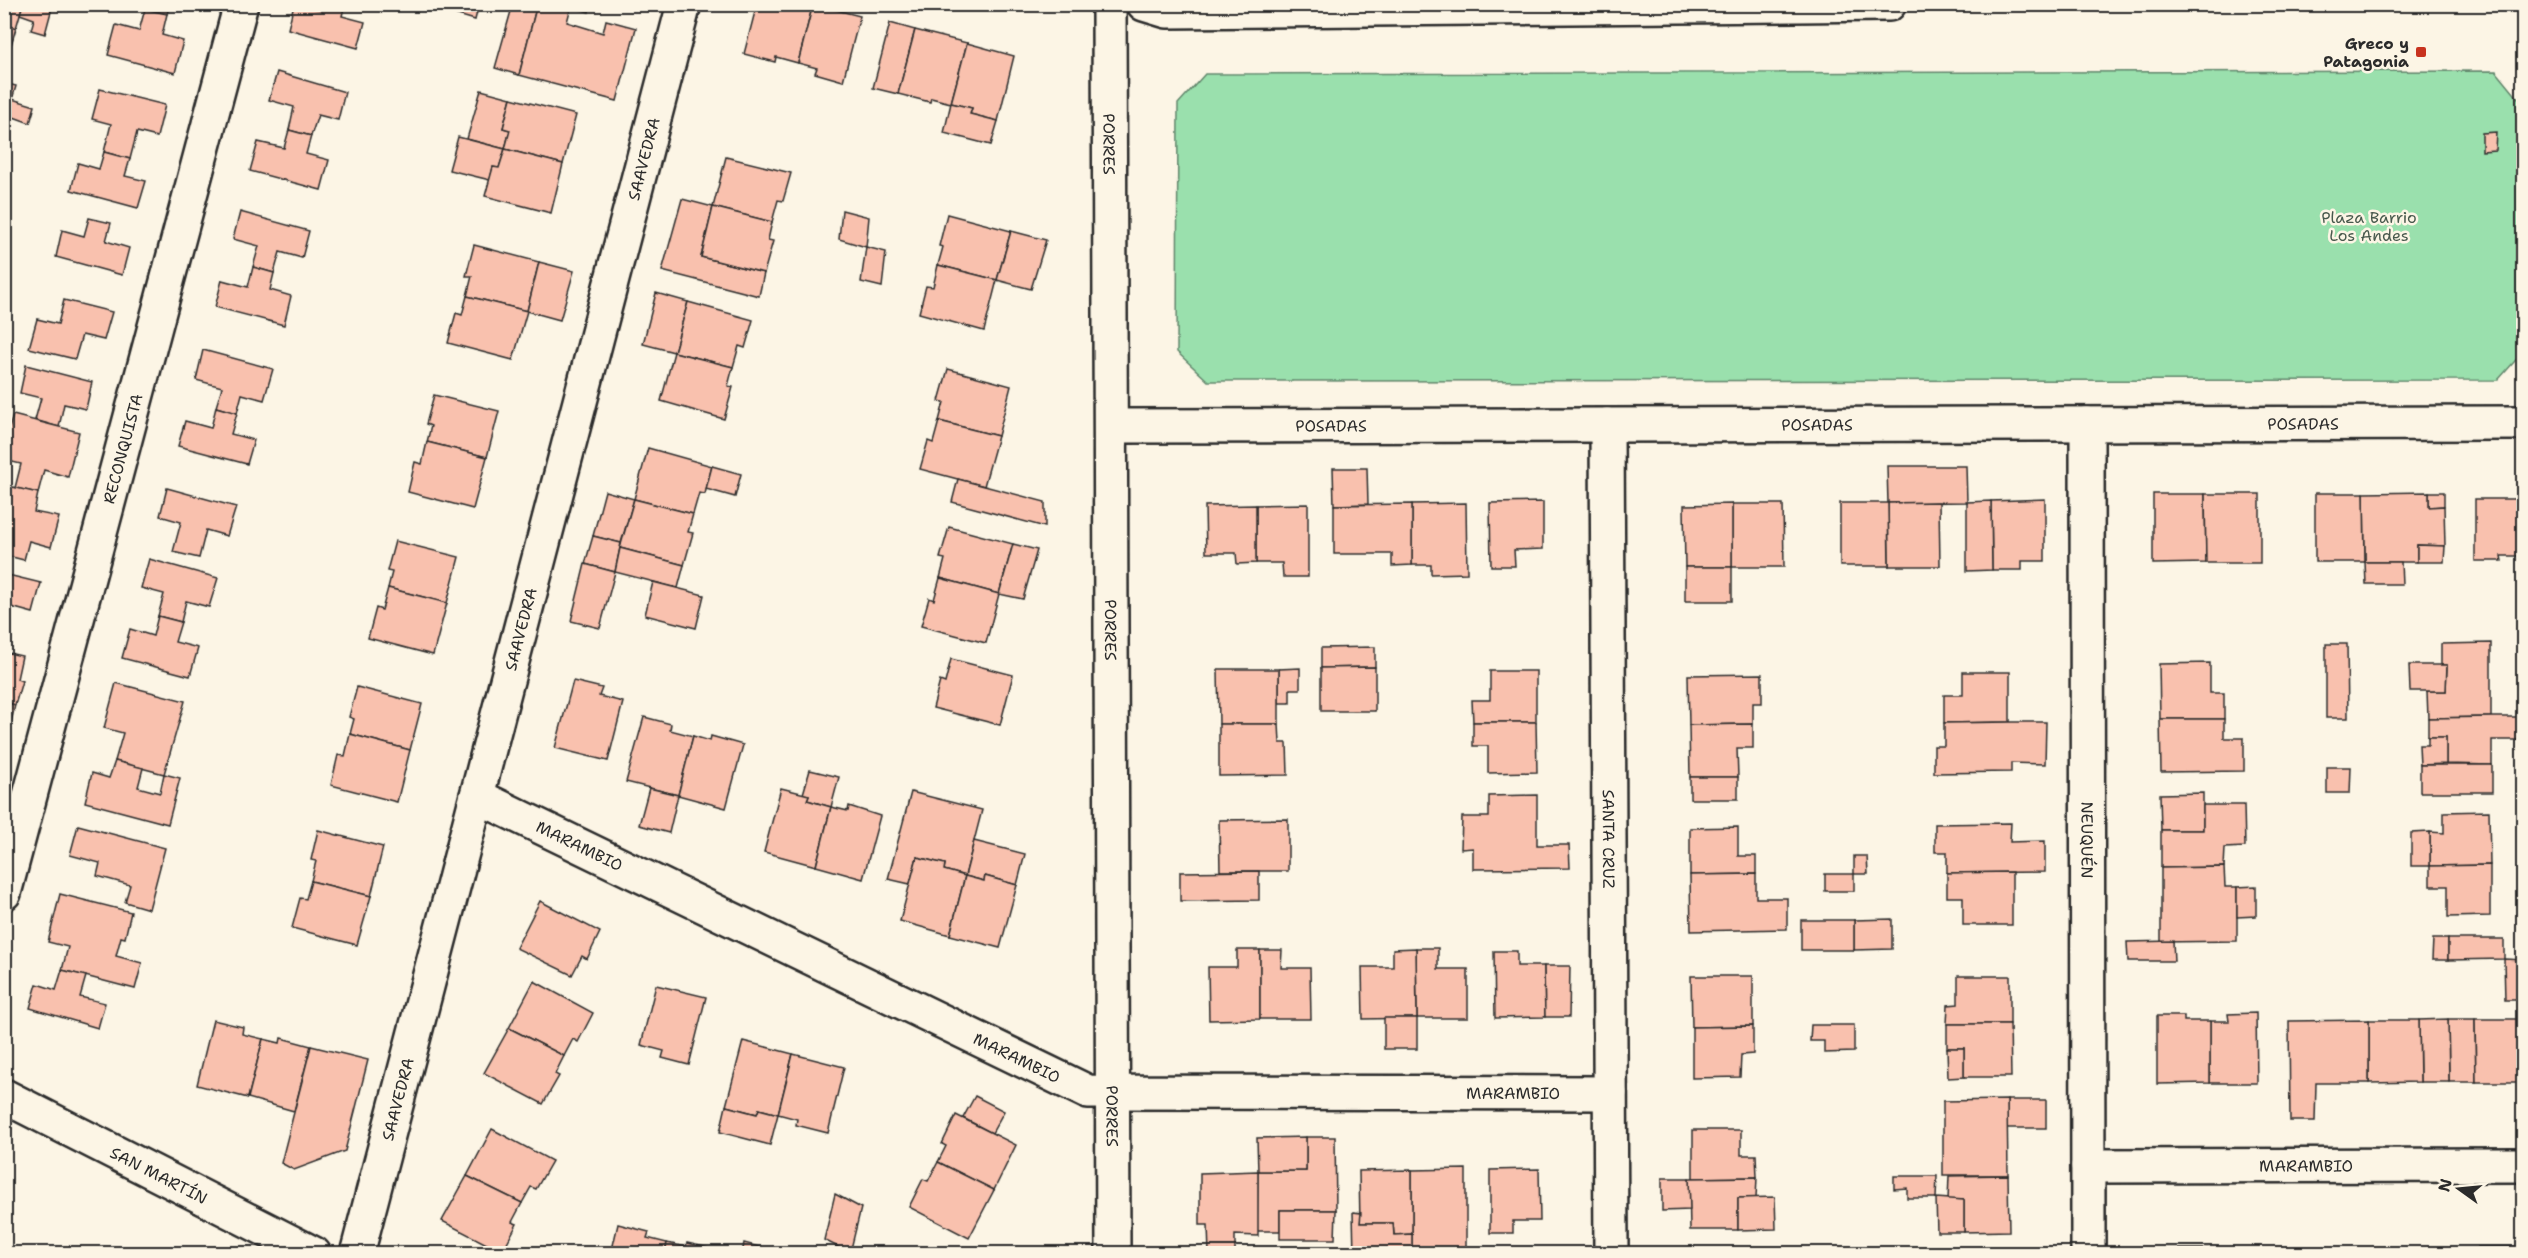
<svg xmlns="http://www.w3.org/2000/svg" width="2528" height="1258" font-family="'Shantell Sans',sans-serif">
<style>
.green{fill:#9ae0ad;stroke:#62866c;stroke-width:1.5}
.building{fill:#f9c1ae;stroke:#2b2b2b;stroke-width:1.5}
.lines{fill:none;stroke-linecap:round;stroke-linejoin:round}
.minor-casing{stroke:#2b2b2b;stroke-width:38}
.minor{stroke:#fcf5e5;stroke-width:33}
.poi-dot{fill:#c8321e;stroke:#fcf5e5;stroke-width:2}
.labels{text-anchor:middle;stroke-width:5;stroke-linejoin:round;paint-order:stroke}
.poi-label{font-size:16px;font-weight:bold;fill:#2b2b2b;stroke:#fcf5e5;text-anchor:end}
.street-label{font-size:16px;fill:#2b2b2b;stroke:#fcf5e5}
.park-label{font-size:16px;fill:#47584c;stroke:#fcf5e5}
</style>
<rect width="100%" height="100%" fill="#fcf5e5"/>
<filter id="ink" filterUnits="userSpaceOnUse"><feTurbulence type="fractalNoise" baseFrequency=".0167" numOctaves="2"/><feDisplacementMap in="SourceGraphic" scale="12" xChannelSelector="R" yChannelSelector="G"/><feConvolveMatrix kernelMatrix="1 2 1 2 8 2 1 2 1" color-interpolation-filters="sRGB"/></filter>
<g filter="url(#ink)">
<path class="green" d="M2496,71L2523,104L2524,129L2523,352L2498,380L1208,381L1177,352L1178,104L1205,74Z"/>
<g class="building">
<path d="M4,4H23L16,28L4,24Z"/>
<path d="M23,4H53L45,34L31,30L34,19L20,14Z"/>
<path d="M146,4H170L167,14L145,9Z"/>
<path d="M294,4L321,10L322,4H345L342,16L365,22L358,48L288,29Z"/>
<path d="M453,4H479L475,20L451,13Z"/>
<path d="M513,4H537L519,75L495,68Z"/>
<path d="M537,4L571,7L567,22L603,33L606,20L636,28L617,101L519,75Z"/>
<path d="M563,4H591L589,12Z"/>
<path d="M757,4H813L798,63L776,57L775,62L744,54Z"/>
<path d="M813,4L860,16L843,81L815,73L817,68L798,63Z"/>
<path d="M145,9L167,14L162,35L183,41L175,73L108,55L116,25L139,31Z"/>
<path d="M890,23L915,30L898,94L873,88Z"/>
<path d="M4,24L16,28L9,52L4,50Z"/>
<path d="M915,30L967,43L951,103L931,98L930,102L898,94Z"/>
<path d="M967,43L1014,56L998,121L970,114L972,108L951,103Z"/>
<path d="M277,72L345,92L338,120L318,115L311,136L289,130L294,107L269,100Z"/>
<path d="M4,83L16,86L4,127Z"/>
<path d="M100,89L165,105L157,137L137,132L130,159L104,152L111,124L92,119Z"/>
<path d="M481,90L511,98L503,128L510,130L505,149L467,139Z"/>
<path d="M511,98L576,115L563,164L505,149L510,130L503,128Z"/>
<path d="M12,99L35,106L30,123L8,115Z"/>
<path d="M951,103L972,108L970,114L998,121L991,145L944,133Z"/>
<path d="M289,130L311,136L306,154L329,160L321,190L250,171L258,142L284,148Z"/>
<path d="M2496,132L2495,150L2482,151V133Z"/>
<path d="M458,137L505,149L499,168L493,167L490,180L449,170Z"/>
<path d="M505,149L563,164L551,213L485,196L493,167L499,168Z"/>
<path d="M104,152L130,159L125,176L146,181L138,208L71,190L78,163L99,169Z"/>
<path d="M726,157L791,173L783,201L778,200L772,222L713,207Z"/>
<path d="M682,199L713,207L701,257L764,273L759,296L662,271Z"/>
<path d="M713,207L772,222L768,240L773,241L764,273L701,257Z"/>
<path d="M842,210L869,217L866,247L839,239Z"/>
<path d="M240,212L309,231L302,258L280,252L274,273L253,267L259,246L233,239Z"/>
<path d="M947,214L1011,231L997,280L938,265L943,247L939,246Z"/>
<path d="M89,218L111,223L106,241L129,248L122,275L56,257L62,230L84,236Z"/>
<path d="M1011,231L1046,240L1031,289L997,280Z"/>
<path d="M474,245L539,262L527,311L467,296L472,276H466Z"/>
<path d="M866,247L886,252L882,287L861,282Z"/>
<path d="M539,262L574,271L560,320L527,311Z"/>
<path d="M938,265L997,280L984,331L919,313L926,286L933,287Z"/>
<path d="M253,267L274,273L270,290L291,296L284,325L215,307L222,280L248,287Z"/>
<path d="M656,293L688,302L674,352L643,344Z"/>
<path d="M467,296L527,311L513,360L448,343L456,313L462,315Z"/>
<path d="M64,300L112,312L104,340L82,335L75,359L29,348L37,319L58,324Z"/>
<path d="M688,302L753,320L745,348L739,346L733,367L674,352Z"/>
<path d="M203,350L273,369L264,400L242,394L237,413L216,407L222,387L196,380Z"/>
<path d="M674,352L733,367L728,386L733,387L724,419L661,401Z"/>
<path d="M26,365L92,382L86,409L64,404L59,427L35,420L41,398L20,393Z"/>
<path d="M948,369L1011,386L998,436L939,421L944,402L939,401Z"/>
<path d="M434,395L499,411L487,457L427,442L431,426L426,424Z"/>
<path d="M216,407L237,413L231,434L254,440L247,464L178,446L185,421L211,428Z"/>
<path d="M13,415L79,432L68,477L44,470L38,493L15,488L21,464L4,460V446Z"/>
<path d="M939,421L998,436L984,486L920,469L928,441L933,443Z"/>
<path d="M427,442L487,457L473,509L408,492L415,462L422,464Z"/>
<path d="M648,448L712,466L705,494L699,493L693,514L634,499Z"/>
<path d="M712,466L741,474L735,497L706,489Z"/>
<path d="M1887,466H1966L1967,502L1888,503Z"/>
<path d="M1333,468H1367L1368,504L1334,505Z"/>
<path d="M958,479L1045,502V527L952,502Z"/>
<path d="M4,485L38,493L34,512L59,517L51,547L29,541L24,560L4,555Z"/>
<path d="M167,488L236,507L227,536L206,530L199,558L173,552L181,522L160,516Z"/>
<path d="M605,491L634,499L621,543L593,536Z"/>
<path d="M2429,492H2444V506L2429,507Z"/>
<path d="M2429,492V507L2444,506L2445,546L2417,545V562H2365L2364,493Z"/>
<path d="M2315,493H2364L2365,562H2315Z"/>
<path d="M2153,494H2205L2206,563L2153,564Z"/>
<path d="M2205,494H2260V563H2206Z"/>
<path d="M634,499L693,514L688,532L693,533L684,565L620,548Z"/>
<path d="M2045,499V561H2022V570H1992L1991,501Z"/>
<path d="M2475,499H2524V556H2501L2502,561H2475Z"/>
<path d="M1991,501L1992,570L1967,571V502Z"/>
<path d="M1543,502V549L1514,550L1515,566H1491L1490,503Z"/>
<path d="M1939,502L1940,566H1889L1888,503Z"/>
<path d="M1466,503L1467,573L1431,574V565H1412V504Z"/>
<path d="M1840,503H1888L1889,566H1840Z"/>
<path d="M1308,504V577H1283L1282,563H1256V505Z"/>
<path d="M1412,504V565L1392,566V554H1334V505Z"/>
<path d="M1732,504H1783L1784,567H1732Z"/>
<path d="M1732,504V567H1685L1684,505Z"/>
<path d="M1256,505V563L1237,564L1236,553H1206L1205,506Z"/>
<path d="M949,527L1013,544L999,594L940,578L945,559L940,558Z"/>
<path d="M593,536L621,543L615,572L585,564Z"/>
<path d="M395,541L459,557L447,603L388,588L392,572L387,571Z"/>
<path d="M1013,544L1037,550L1023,599L999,594Z"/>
<path d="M2417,545L2445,546L2444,562H2417Z"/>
<path d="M620,548L684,565L678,588L615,572Z"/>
<path d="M149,559L218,578L209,607L186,601L181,622L158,616L164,594L141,588Z"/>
<path d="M2365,562H2401L2402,584H2366Z"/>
<path d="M585,564L615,572L600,628L571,621Z"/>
<rect x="1685" y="567" width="47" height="34"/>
<path d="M4,574L41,583L33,613L11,607L6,630Z"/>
<path d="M940,578L999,594L986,643L921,626L929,598L934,600Z"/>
<path d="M653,582L704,595L696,628L645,615Z"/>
<path d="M388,588L447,603L433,655L368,638L376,608L382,610Z"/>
<path d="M158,616L181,622L175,642L198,648L190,676L122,658L130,629L153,636Z"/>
<path d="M2491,643V717L2428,718L2427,691H2446L2447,665H2441V644Z"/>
<path d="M2326,644H2347L2348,718H2326Z"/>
<path d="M1375,647V667L1321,668V648Z"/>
<path d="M4,652L22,656L17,679L22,681L15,705L4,702Z"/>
<path d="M951,659L1013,675L1000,725L933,708L940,681L945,683Z"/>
<path d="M2210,663V693H2224V719H2160L2159,664Z"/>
<path d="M2409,665H2447L2446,691H2410Z"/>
<path d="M1375,667V711H1321V668Z"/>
<path d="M1300,668V689H1290V703H1279V669Z"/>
<path d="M1218,669H1279V724H1219Z"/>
<path d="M1490,671H1536V722H1473L1472,700H1490Z"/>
<path d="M1963,672H2010V722L1944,723V695H1963Z"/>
<path d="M1762,674V703H1753V724L1689,725L1688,675Z"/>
<path d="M573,681L602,688L599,696L623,702L608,761L555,748Z"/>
<path d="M116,683L185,701L164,774L115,761L123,733L104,728Z"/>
<path d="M357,687L422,704L410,750L350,734L354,719L349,717Z"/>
<path d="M4,702L15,705L10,727L4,726Z"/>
<path d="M644,717L671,724L670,730L693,736L678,795L626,782Z"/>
<path d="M2491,717H2524V740H2492V765L2446,764V737H2428V718Z"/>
<path d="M2160,719H2224V738H2244V771L2161,772Z"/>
<path d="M1473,722H1536L1537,772L1488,773V746H1473Z"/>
<path d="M2010,722H2046L2045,764L2011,763V772L1934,773V746H1944V723Z"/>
<path d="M1219,724H1279L1280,743H1287L1288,775L1219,776Z"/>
<path d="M1753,724V748H1737L1738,777H1690L1689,725Z"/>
<path d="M350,734L410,750L397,802L331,785L338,755L345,756Z"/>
<path d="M693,736L710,741L711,736L743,745L726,808L678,795Z"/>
<path d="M2428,737H2446V764L2420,765L2419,745H2428Z"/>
<path d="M115,761L143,768L138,787L160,793L164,774L180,778L168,824L85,802L92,773L109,778Z"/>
<rect x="2420" y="765" width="72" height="27"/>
<path d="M2327,767H2351L2350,793H2327Z"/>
<path d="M810,770L839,777L831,807L807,800L809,795L803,794Z"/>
<rect x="1690" y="777" width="48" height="22"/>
<path d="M649,788L678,795L669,833L639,825Z"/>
<path d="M781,788L809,795L807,800L831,807L816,866L764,852Z"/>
<path d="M911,792L982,810L965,876L944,870L945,864L917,857L910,884L888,879Z"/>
<path d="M2203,793V830H2161L2160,794Z"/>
<path d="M1537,795V845H1569L1570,868L1473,869V848L1461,849L1462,817H1489V796Z"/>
<path d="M2203,805H2244L2245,847L2225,848L2224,867L2161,868V830H2203Z"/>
<path d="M849,806L880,816L863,879L816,866L831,807L848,811Z"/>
<path d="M2489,811L2490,865L2430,866V832L2444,833V812Z"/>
<path d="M1288,819V871H1220L1219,820Z"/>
<path d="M2011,823L2010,842L2045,841V872L1947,873V852H1935V824Z"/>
<path d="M78,825L165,848L149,909L125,902L130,885L97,876L100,863L70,855Z"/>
<path d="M1738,827V856H1756V874L1690,875V828Z"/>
<path d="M318,830L383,847L371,896L311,881L316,861L311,860Z"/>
<path d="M2430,832V866H2411V833Z"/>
<path d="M974,841L1025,854L1017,885L985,876L984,881L965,876Z"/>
<path d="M1854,856H1867L1868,874H1854Z"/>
<path d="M917,857L945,864L944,870L965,876L950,935L900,921Z"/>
<path d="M2490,865V916L2448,917V886H2430V866Z"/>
<path d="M2224,867L2225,887H2237V941L2161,942V868Z"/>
<path d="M1259,871V900L1180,901V872Z"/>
<path d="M2012,872V925H1963V897H1947V873Z"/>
<path d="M1756,874V898H1787V929L1691,931L1690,875Z"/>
<rect x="1825" y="874" width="29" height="17"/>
<path d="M965,876L984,881L985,876L1017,885L1000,948L950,935Z"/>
<path d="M311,881L371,896L357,945L292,928L300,898L306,899Z"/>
<path d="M2256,886V916L2237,917V887Z"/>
<path d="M60,894L131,912L125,938L121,937L116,956L142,963L135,989L62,970L68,947L48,942Z"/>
<path d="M540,901L600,932L587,959L582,956L572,975L516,948Z"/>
<path d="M1892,919V949L1854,950V920Z"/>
<rect x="1801" y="920" width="53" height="30"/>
<path d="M2433,939H2448V960H2432Z"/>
<path d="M2448,939H2504V959L2448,960Z"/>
<path d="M2173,941L2174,961H2128L2127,942Z"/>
<path d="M1416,948H1438V969H1468V1018H1417Z"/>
<path d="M1416,948L1417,1018L1363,1019L1362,967H1393V949Z"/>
<path d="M1237,950H1260V1019L1209,1020L1208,967H1237Z"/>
<path d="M1260,950H1282L1281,968H1310L1311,1019H1260Z"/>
<path d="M1494,951H1517V966H1544L1545,1017L1495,1018Z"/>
<path d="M2504,959L2524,960V1000H2505Z"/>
<path d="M1544,966H1570L1569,1017H1545Z"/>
<path d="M62,970L86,976L80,997L105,1003L98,1028L30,1008L37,984L56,990Z"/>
<path d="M1691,976H1753V1026L1692,1027Z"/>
<path d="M1958,976H2010V1024H1947L1948,1005L1958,1004Z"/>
<path d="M534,981L593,1013L578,1042L573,1039L564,1056L509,1028Z"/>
<path d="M656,985L706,997L689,1065L662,1058L664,1051L641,1045Z"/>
<path d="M2256,1013L2257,1083H2210V1021H2229L2228,1014Z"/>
<path d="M2157,1016H2184V1021H2210V1083L2157,1084Z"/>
<rect x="1384" y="1018" width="33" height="31"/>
<path d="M2448,1019H2475L2476,1082H2449Z"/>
<path d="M2448,1019L2449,1082H2420L2419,1020Z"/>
<path d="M2475,1019H2524V1082H2476Z"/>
<path d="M213,1020L243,1027L242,1034L263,1039L248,1098L197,1085Z"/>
<path d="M2369,1020H2419L2420,1082L2369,1083Z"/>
<path d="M2369,1020V1083H2316L2315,1121H2290L2289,1021Z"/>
<path d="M1947,1024H2010L2011,1077H1964V1048H1947Z"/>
<path d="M1811,1025H1854V1052L1824,1053V1041H1810Z"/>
<path d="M1753,1026V1054L1741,1055L1740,1077L1692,1078V1027Z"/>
<path d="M509,1028L564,1056L555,1074L559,1076L543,1104L484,1073Z"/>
<path d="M281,1038L311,1046L294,1111L248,1098L263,1039L280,1043Z"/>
<path d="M743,1041L793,1054L778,1114L759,1109L757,1114L726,1106Z"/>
<path d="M311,1046L368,1060L345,1151L294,1170L281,1163Z"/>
<path d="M1947,1048H1964V1077L1948,1078Z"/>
<path d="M793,1054L844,1067L828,1133L796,1125L797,1119L778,1114Z"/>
<path d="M975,1096L1004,1111L992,1133L963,1118Z"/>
<rect x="2007" y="1100" width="39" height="28"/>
<path d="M2007,1100L2008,1175H1943V1101Z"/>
<path d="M726,1106L757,1114L759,1109L778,1114L770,1145L720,1132Z"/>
<path d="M956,1115L1016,1145L994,1190L938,1162L946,1146L942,1144Z"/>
<path d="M492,1129L552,1161L536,1189L531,1187L522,1203L467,1176Z"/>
<path d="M1693,1130H1741V1155H1756L1757,1177L1693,1178Z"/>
<path d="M1306,1137H1335L1336,1210H1280V1231H1257L1258,1171H1306Z"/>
<path d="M1306,1137V1171H1258L1257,1138Z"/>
<path d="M938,1162L994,1190L969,1238L909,1207L923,1179L928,1181Z"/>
<path d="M1466,1169V1249H1446V1254H1412V1170Z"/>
<path d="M1539,1169L1540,1221H1513V1233H1490V1170Z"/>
<path d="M1412,1170V1234L1394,1235L1393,1223H1360L1359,1171Z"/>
<path d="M1258,1171V1236L1235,1235V1254H1209L1208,1225H1200V1173Z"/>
<path d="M2008,1175L2009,1231L1964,1232V1200H1948L1949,1176Z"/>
<path d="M467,1176L522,1203L512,1222L517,1224L502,1252L442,1221Z"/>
<path d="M1894,1176H1937L1936,1198H1907V1188L1894,1189Z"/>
<path d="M1757,1177L1756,1198H1738V1230H1690L1689,1178Z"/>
<path d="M1662,1178H1689L1690,1210L1662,1211Z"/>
<path d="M835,1194L861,1208L850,1253L824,1240Z"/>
<path d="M1775,1197L1776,1229L1738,1230V1198Z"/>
<path d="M1936,1198L1964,1200V1232H1937Z"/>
<path d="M1280,1210H1336L1335,1239H1280Z"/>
<path d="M1353,1212L1361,1213L1360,1223H1393L1394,1235L1412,1234V1254H1354Z"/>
<path d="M618,1224L649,1232L647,1238L667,1243L665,1254H611Z"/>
<path d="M667,1243L686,1247L687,1243L718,1250V1254H665Z"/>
<path d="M744,1243L763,1248L762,1254H742Z"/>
<rect x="2478" y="1247" width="46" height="7"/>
<rect x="2155" y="1249" width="52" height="5"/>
<rect x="2207" y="1249" width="50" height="5"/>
<rect x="2313" y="1249" width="54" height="5"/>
<path d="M2367,1249L2418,1250V1254H2367Z"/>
</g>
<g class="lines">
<g class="minor-casing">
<g id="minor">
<path id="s1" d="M1109,4L1113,1254"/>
<path d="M1144,4L1167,11L1889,4"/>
<path id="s2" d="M2087,424L2088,1254"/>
<path id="s3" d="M1607,425L1611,1254"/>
<path id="s4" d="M1111,426L2524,423"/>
<path id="s5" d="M477,796L1088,1092L1610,1093"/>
<path id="s6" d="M4,893L241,4"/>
<path id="s7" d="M4,1096L314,1254"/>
<path id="s8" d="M2088,1166L2524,1165"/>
<path id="s9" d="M357,1254L684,4"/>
</g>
</g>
<use href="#minor" class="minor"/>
</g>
</g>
<rect class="poi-dot" x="2415" y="46" width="12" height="12" rx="3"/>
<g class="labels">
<g class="poi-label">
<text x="2409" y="49">Greco y<tspan x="2409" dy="18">Patagonia</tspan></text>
</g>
<g class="street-label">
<text dy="6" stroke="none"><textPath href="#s1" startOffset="140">PORRES</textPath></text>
<text dy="6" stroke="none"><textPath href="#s9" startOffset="1132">SAAVEDRA</textPath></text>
<text dy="6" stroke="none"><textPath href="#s4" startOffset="706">POSADAS</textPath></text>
<text dy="6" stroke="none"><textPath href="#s4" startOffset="1192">POSADAS</textPath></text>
<text dy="6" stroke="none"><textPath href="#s4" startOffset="220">POSADAS</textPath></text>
<text dy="6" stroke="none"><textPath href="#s6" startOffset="460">RECONQUISTA</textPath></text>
<text dy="6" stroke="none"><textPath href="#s9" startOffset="646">SAAVEDRA</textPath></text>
<text dy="6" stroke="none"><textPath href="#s1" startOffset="626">PORRES</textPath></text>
<text dy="6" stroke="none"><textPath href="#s3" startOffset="414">SANTA CRUZ</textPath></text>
<text dy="6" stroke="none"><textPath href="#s2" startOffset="416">NEUQUÉN</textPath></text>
<text dy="6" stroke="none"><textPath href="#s5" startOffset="114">MARAMBIO</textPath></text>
<text dy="6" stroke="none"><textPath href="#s5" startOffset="600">MARAMBIO</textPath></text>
<text dy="6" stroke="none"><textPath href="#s5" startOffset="1104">MARAMBIO</textPath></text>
<text dy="6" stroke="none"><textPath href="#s9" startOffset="160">SAAVEDRA</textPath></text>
<text dy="6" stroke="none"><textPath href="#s1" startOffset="1112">PORRES</textPath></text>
<text dy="6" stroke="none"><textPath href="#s8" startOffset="218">MARAMBIO</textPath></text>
<text dy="6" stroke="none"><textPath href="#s7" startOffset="174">SAN MARTÍN</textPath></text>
</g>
<g class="park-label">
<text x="2369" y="223">Plaza Barrio<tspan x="2369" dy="18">Los Andes</tspan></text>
</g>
</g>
<rect width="2528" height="1258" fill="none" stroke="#fcf5e5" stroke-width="24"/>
<rect x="12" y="12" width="2504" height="1234" fill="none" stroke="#2b2b2b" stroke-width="2" filter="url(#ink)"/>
<g transform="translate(2459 1189) rotate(285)" stroke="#fcf5e5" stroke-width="4.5" paint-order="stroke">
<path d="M0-4.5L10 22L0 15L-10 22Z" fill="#2b2b2b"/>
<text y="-9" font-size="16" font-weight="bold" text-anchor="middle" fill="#2b2b2b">N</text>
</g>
</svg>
